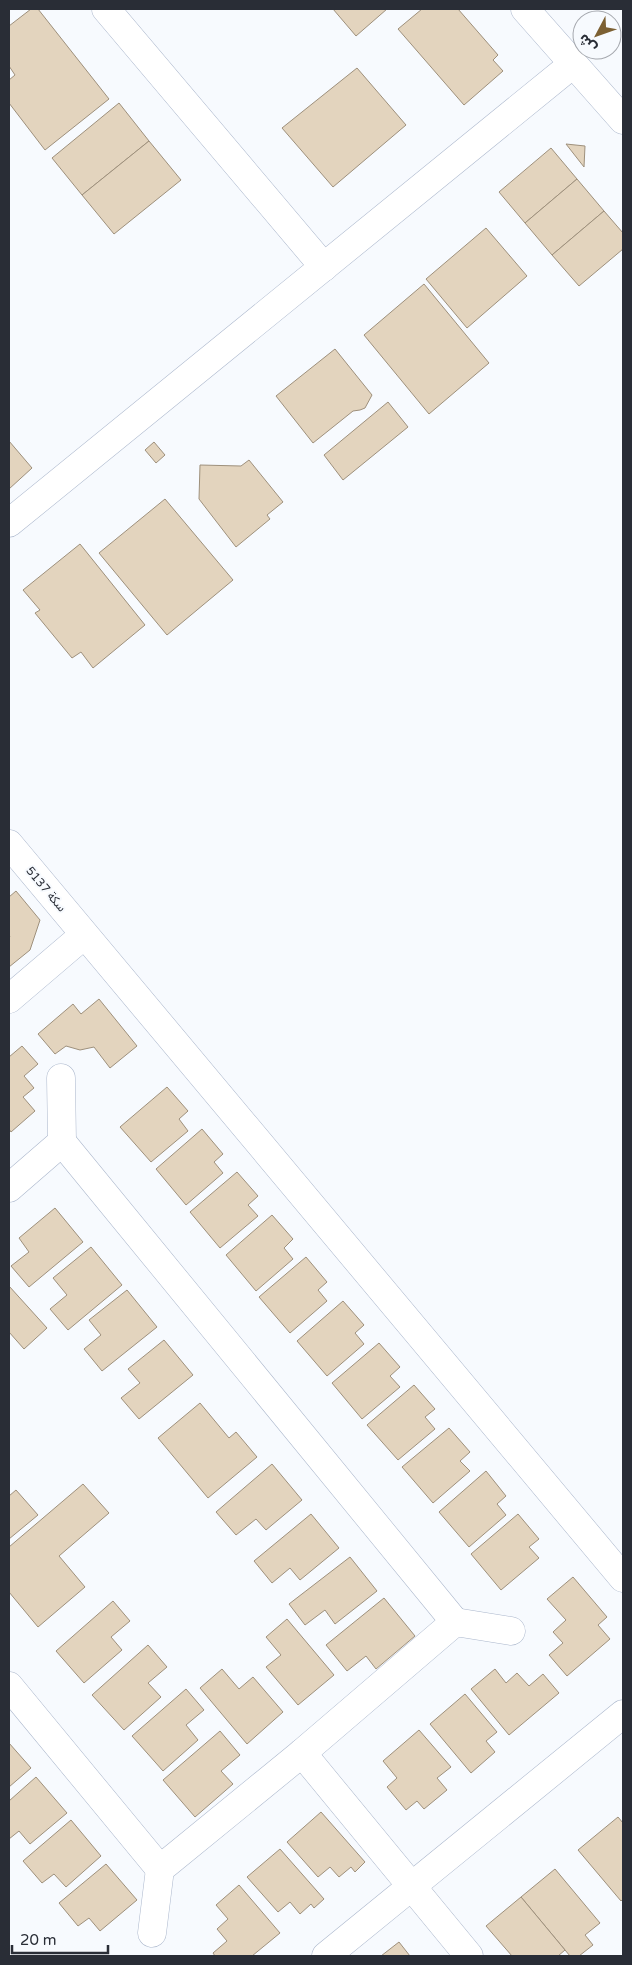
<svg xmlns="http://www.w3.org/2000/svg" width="632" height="1965" font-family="'Varela Round','Noto Sans Arabic',sans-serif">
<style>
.building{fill:#e3d4be;stroke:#9e907c}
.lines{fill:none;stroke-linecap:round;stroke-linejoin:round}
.street-casing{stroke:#abb7cc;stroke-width:29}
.secondary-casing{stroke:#abb7cc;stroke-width:29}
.street{stroke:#fff;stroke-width:28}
.secondary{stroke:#fff;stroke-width:28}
.labels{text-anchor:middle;stroke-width:4;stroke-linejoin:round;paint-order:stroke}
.street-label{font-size:12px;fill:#292d36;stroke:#f7fafe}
</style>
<rect width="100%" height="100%" fill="#f7fafe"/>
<g class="building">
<path d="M31,9H38L109,99L45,150L9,103V80L15,75L9,66V26Z"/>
<path d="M333,9H387L356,36Z"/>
<path d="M422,9H458L498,55L493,60L503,71L464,105L398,29Z"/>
<path d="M357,68L406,125L333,187L282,128Z"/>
<path d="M119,103L149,141L82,195L52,158Z"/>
<path d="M149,141L181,180L114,234L82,195Z"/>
<path d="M566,144L585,146L584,167Z"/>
<path d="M551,148L577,179L525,223L499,192Z"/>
<path d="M577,179L604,211L552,255L525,223Z"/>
<path d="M604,211L623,233V249L579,286L552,255Z"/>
<path d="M486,228L527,276L467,328L426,279Z"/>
<path d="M424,284L489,363L429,414L364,335Z"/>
<path d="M335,349L372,395L365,408L360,410L353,411L313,443L276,396Z"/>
<path d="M388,402L408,427L343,480L324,455Z"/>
<path d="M9,441L32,468L9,489Z"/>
<path d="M154,442L165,455L156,463L145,450Z"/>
<path d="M249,460L283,502L267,515L270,519L236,547L199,499L200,465L241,466Z"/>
<path d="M165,499L233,580L167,635L99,553Z"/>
<path d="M80,544L145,625L93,668L81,652L72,658L35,613L40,610L23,590Z"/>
<path d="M16,891L40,920L30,950L9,967V938L10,936L9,935V897Z"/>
<path d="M99,999L137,1046L110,1068L94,1047L80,1050L66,1046L55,1054L38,1034L73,1004L81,1014Z"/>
<path d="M22,1046L38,1064L24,1076L34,1088L23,1097L35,1111L11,1132L9,1129V1057Z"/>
<path d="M167,1087L188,1111L179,1119L188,1131L151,1162L120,1127Z"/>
<path d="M202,1129L223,1154L214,1162L223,1173L186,1205L156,1169Z"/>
<path d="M237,1172L258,1196L248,1205L258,1216L220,1248L190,1212Z"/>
<path d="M55,1208L83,1242L29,1287L11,1266L29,1252L19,1238Z"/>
<path d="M272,1215L293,1239L284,1248L293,1259L256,1291L226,1255Z"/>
<path d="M91,1247L122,1285L68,1330L50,1309L67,1295L53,1278Z"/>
<path d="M306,1257L327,1282L318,1290L327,1301L290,1333L259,1297Z"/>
<path d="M9,1286L47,1328L24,1349L9,1332Z"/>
<path d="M127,1290L157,1327L102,1371L84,1349L101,1335L89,1320Z"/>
<path d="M343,1301L364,1325L355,1333L364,1344L327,1376L297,1341Z"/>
<path d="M164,1340L193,1375L139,1419L121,1398L140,1383L128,1369Z"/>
<path d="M379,1343L400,1367L390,1376L400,1387L362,1419L332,1383Z"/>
<path d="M414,1385L435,1409L425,1417L435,1429L398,1460L367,1425Z"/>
<path d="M200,1403L229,1438L236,1432L257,1457L208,1498L158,1438Z"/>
<path d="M449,1428L470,1452L460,1461L470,1471L433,1503L402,1467Z"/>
<path d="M272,1464L302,1500L266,1530L256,1519L236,1535L216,1512Z"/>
<path d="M486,1471L506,1496L497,1504L506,1515L469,1547L439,1512Z"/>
<path d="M83,1484L109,1513L59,1556L85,1587L38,1627L9,1592V1547Z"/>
<path d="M16,1490L38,1515L9,1539V1496Z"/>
<path d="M311,1514L339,1548L300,1580L290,1568L272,1583L254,1561Z"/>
<path d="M518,1514L539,1539L529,1547L539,1558L501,1590L471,1554Z"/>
<path d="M350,1557L377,1591L335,1624L325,1610L305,1625L289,1604Z"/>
<path d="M573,1577L607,1617L598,1625L610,1639L567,1676L549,1655L563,1643L553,1632L566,1620L547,1599Z"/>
<path d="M384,1598L415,1636L376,1669L366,1656L347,1671L326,1645Z"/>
<path d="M113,1601L130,1621L111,1637L122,1650L84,1683L56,1651Z"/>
<path d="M287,1619L334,1675L298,1705L266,1667L281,1655L266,1637Z"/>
<path d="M148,1645L167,1667L148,1683L161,1697L124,1730L92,1695Z"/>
<path d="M222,1669L239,1689L253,1677L283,1712L247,1744L200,1688Z"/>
<path d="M495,1669L506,1683L517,1673L529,1686L543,1674L559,1693L509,1735L471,1689Z"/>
<path d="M186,1689L204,1710L186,1725L198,1740L163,1771L132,1736Z"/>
<path d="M465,1694L497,1732L486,1741L495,1752L471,1773L430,1724Z"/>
<path d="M419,1730L451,1767L437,1778L447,1790L424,1809L417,1801L406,1810L387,1787L397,1778L383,1761Z"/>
<path d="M220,1731L240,1755L221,1771L233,1784L195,1817L163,1780Z"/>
<path d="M9,1743L31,1768L9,1787Z"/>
<path d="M36,1777L67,1813L30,1844L19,1831L9,1839V1801Z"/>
<path d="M321,1812L365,1862L355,1872L351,1867L339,1877L330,1867L318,1877L287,1842Z"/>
<path d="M618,1817L623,1823V1899L621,1901L578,1850Z"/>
<path d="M71,1820L101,1856L66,1887L54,1874L42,1883L23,1861Z"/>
<path d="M280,1849L324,1899L314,1908L311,1904L300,1914L290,1902L278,1912L247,1877Z"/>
<path d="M106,1864L137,1900L100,1931L89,1918L78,1926L59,1903Z"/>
<path d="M555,1869L600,1923L585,1935L593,1945L579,1956H570L521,1897Z"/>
<path d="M239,1885L280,1933L252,1956H215L213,1953L227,1941L217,1929L228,1919L216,1905Z"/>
<path d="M521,1897L565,1950L558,1956H512L486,1926Z"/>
<path d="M399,1942L410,1956H381Z"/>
</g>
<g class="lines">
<g class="street-casing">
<g id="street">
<path d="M106,9L324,267"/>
<path d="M525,9L623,120"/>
<path d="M9,523L573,64"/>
<path d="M9,999L84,935"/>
<path d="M62,1142L455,1622"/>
<path d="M9,1188L62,1142L61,1078"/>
<path d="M9,1686L160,1869"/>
<path d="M302,1753L469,1956"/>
<path d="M152,1933L160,1869L302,1753L455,1622L511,1631"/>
</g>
</g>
<g class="secondary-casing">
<g id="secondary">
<path d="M9,844L623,1578"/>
<path d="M326,1956L623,1714"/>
</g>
</g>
<use href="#street" class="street"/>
<use href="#secondary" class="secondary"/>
</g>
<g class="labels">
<g class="street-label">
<text transform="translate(46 889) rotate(50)" y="4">سكة 5137</text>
</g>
</g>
<rect width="632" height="1965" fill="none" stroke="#292d36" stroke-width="20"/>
<g transform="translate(597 35) rotate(229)"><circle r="24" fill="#f7fafe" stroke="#a5a8ae"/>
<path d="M0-4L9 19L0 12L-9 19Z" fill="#7c6033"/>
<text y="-8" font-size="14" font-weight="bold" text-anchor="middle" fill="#292d36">ش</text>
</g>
<path d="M12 1945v8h96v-8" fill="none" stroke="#292d36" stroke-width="2.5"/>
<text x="20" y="1945" font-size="15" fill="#292d36" stroke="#f7fafe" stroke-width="4" paint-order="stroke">20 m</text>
</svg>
